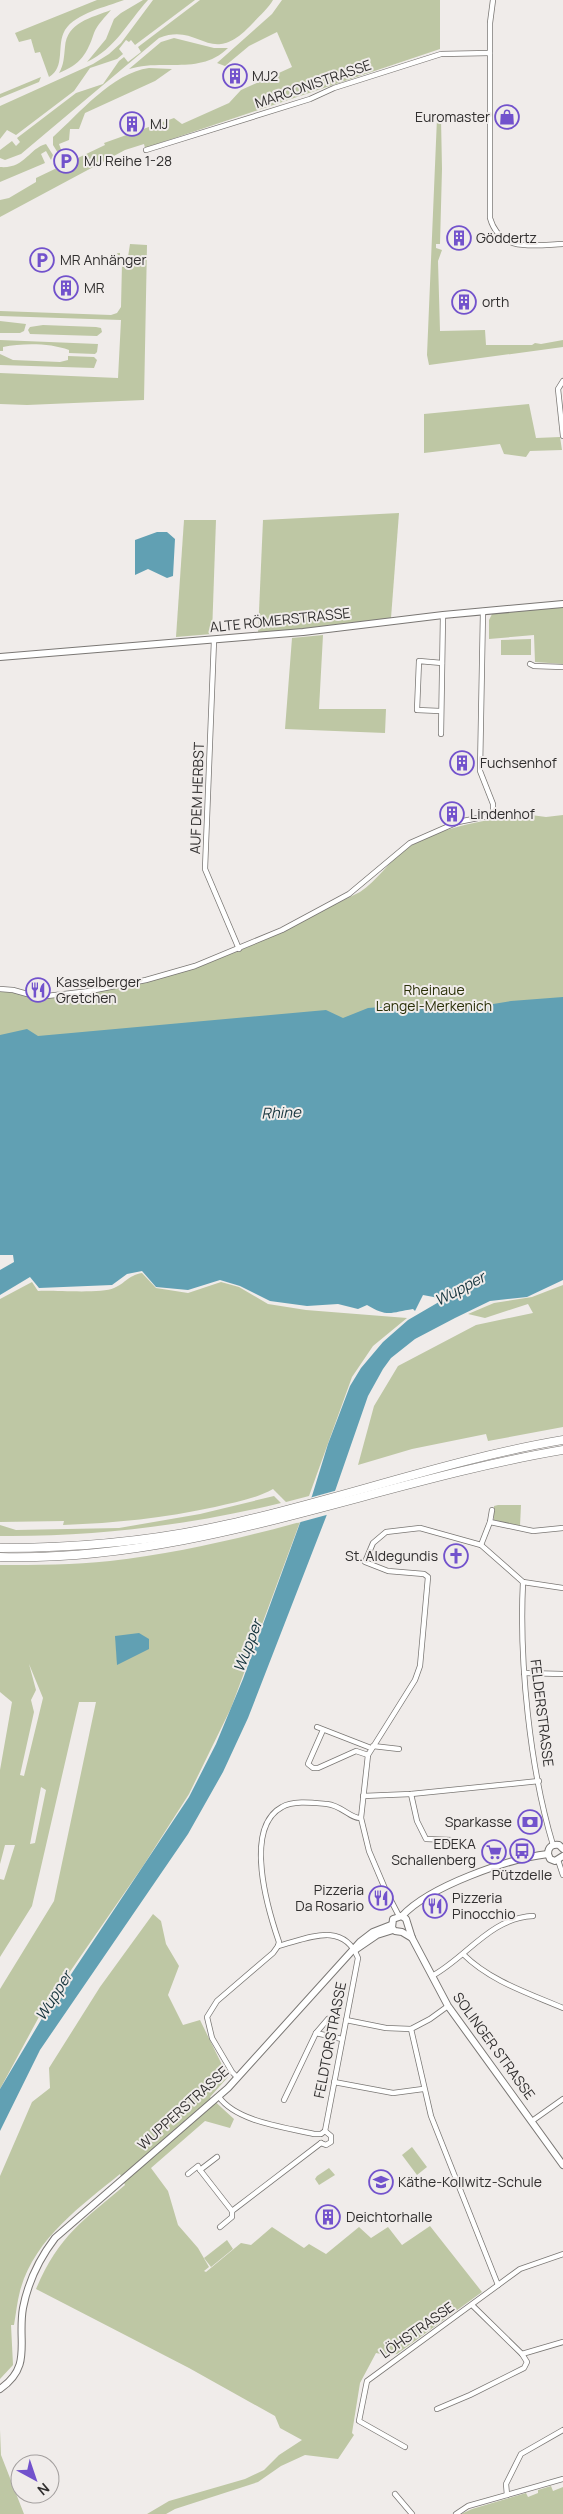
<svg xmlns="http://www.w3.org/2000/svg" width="563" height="2514" font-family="Manrope,sans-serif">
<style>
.green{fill:#bec7a4;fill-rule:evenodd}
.water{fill:#61a0b3}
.pier{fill:#f0ecea}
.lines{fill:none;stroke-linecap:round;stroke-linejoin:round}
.street-casing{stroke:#7a7774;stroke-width:6}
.secondary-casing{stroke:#7a7774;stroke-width:8}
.highway-casing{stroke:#7a7774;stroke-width:9}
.street{stroke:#fff;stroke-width:4.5}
.secondary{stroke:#fff;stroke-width:6}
.highway{stroke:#fff;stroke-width:8}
.labels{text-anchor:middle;stroke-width:4;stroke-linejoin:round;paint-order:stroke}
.poi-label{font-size:14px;fill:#312f2f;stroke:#f0ecea;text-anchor:start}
.street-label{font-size:14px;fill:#312f2f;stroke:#f0ecea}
.park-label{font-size:14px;fill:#292f07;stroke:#f0ecea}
.water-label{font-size:15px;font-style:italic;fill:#14333c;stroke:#f0ecea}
</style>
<rect width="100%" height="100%" fill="#f0ecea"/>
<g class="green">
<path d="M97,0H124C106,7 76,13 65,30C56,45 66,67 49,77L40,52L35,53L31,39L19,42L15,33Z"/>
<path d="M143,0H148C127,23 116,48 87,62L106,39L114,19L121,13Z"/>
<path d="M153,0H195L135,45L131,40L129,42L126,40L119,49L123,54L117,59L90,68L74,91L16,135L7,130L0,139V106L93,64L109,54L121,43Z"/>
<path d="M200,0H273C268,9 259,16 252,24C209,70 201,21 159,38L21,154L5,160L0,158V150L12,141L16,146L20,142L17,138L76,93L103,84L119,61L124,57L128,62L141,52L138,47Z"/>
<path d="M282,0H440V49L145,148L144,144L125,150L0,217V200L9,198L36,182V178L105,145L104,143L174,118L182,124L229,103L241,90L292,67L277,32L249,46L225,66L217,63L272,14Z"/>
<path d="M111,10C105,17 97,25 94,33C87,54 81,64 59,73C64,65 64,56 65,47C67,22 91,18 111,10Z"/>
<path d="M174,38L214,48H228C199,76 163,58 129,69L161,42Z"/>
<path d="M149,68L172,69L155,81L85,113L79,129H70L69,140L59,144L63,155L58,153L53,145V137C80,113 112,73 149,68Z"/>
<path d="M41,77L39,82L0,98V94Z"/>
<path d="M437,118H441L442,169L440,244H436V248L442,250L438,261L440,331L485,330L486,345H532L535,343L541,344L563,340V347L429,365L427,355Z"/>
<path d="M46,144L53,155L51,160L46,151L41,154L45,163L0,182V167C25,169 28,149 46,144Z"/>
<path d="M130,244L147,245L144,400L27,405L0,404V373L118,378L121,320L0,316V311L111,315L117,313L121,307L122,263L117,253H120V257H128Z"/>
<path d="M0,321L26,324L24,331L20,333H0Z"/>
<path d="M43,325L96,327L101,328L102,332L97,336L30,334L28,330L30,327Z"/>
<path d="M0,340L98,344L97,352L95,354L69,353V350C50,343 23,343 3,347V351H0Z"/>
<path d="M0,354L13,360L60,362L68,360V356L94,357L97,360L94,368L0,365Z"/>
<path d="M529,404L536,438L560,437L562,450L530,451L526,457L504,454L500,444L424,453V414Z"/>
<path d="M399,513L391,618L258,634L263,520Z"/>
<path d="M184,520H216L212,634L176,637Z"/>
<path d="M563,606V664L535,662L534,635L489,639V620L493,612Z"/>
<path d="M323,635L319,709H386L385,733L285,729L292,638Z"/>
<path d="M531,639V655H501V640Z"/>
<path d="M531,815L546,817L563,815V1122L0,1144V991L14,992L35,998L67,996L197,967L248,947L360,892C377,881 388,862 405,850C436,827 493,818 531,815Z"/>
<path d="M142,1273L156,1288L188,1293L221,1282L239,1287L268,1304L306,1310L407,1318L373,1346L352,1377L309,1496L286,1502L273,1489C255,1499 235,1502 215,1507C164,1518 116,1523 63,1525L64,1521L0,1522V1299L32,1282L38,1291C55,1290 101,1294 114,1288C126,1283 127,1276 142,1273Z"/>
<path d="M563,1285V1427L488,1441L486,1434L412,1449L358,1465L374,1406L398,1366L476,1325L533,1313L528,1304L485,1318L468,1314L494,1303L532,1297Z"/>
<path d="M274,1496L281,1503C189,1525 95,1537 0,1536V1525L16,1530L119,1528L200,1514Z"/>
<path d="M498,1505H521L520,1526L494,1520V1506Z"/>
<path d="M300,1522L231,1708L189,1794L143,1866L40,2015L0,2089V1989L54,1901L96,1702H79L32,1906L0,1957V1879L4,1880L15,1845H5L0,1864V1770L12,1702L0,1692V1565C37,1565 74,1565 110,1561C174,1554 238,1539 300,1522ZM29,1664L43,1698L24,1776L20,1775L34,1712L31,1700L36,1690ZM41,1787L46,1790L35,1843L30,1844Z"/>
<path d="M153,1914L161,1921L166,1944L179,1966L168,1995L183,2025L200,2020L228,2077L210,2097L234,2119L230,2128L205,2121L151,2168L168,2191L178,2225L198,2248L209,2267L204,2271L206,2272L241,2243L251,2245L272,2227L304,2248L309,2244L326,2254L359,2227L371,2238L388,2227L402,2245L430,2226L482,2292L397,2354L386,2355L376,2353L360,2383L352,2433L354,2435L338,2459L305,2455L281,2466L258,2482L175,2509L166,2514H147L169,2501L245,2479L264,2470L279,2455L302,2440L280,2428L275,2416L189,2368L36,2289C59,2235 83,2221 125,2185L120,2174C81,2206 34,2239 20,2291C17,2302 16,2314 14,2325H11L13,2365L0,2379V2176L32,2102L50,2088L49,2068L100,1987Z"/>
<path d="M412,2147L427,2167L417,2175L402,2155Z"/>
<path d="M329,2168L335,2175L319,2185L315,2179L317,2176Z"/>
<path d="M227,2240L233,2249L211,2267L204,2258Z"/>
<path d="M0,2430L1,2455L24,2514H0Z"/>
<path d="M551,2486L553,2491L563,2487V2514H461L472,2509L526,2493L528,2497L538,2493V2490Z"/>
</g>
<g class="water">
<path d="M157,532H167L175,539L173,576L167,578L148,569L135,575V540Z"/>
<path d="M563,997V1280L527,1297L490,1301L455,1318L415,1339L391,1358L383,1369L368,1396L326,1517L248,1718L223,1772L188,1834L40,2050L0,2131V2089L44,2015L189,1797L216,1744L243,1679L300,1523L312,1496L328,1444L350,1386L361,1368L383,1342L408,1320L444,1299L423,1295L415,1311L413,1309C392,1312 388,1318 367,1305L358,1309L338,1304L307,1306L270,1301L240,1286L220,1280L188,1290L156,1287L142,1271L127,1274L112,1285L39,1288L30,1277L0,1295V1270L14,1262L13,1255H0V1035L27,1029L38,1036L326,1010L343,1018L368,1008L394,1006L427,1007L463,1004L481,1006L511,1001Z"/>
<path d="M139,1633L149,1639V1649L117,1665L115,1636Z"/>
</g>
<path class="pier" d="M338,1490L330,1514L297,1523L309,1498Z"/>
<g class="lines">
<g class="street-casing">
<g id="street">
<path d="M493,0L490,23V218C500,253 534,245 563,244"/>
<path d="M146,150L310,99L334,88L441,54L490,53"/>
<path d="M563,381L558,389L563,436"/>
<path d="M214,640L205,869L239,949"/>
<path d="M530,664L534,666L563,667"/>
<path d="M440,711L417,710L419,661L442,663"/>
<path d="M441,734L443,615"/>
<path d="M0,989L13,990L38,997L90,991L146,980L195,966L282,930L349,894L410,843L458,822L493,815V804L480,771L483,611"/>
<path d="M490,1522L533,1531L563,1528"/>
<path d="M481,1545L490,1522L492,1510"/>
<path d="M523,1582C519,1662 530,1769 553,1845"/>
<path d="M524,1673L563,1674"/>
<path d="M317,1727L371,1748"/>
<path d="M323,1730L308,1764L313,1768H318L356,1751L368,1755"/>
<path d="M373,1746L399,1749"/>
<path d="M411,1794L417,1821L426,1839L452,1840"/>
<path d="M363,1796L411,1794L539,1781"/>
<path d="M558,1860L563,1875"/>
<path d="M399,1916L386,1891L369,1851L361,1818L368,1755L415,1680L420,1666L428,1577L424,1574L388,1571L365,1562L373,1543L386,1532L420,1528L481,1545L523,1582L563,1588"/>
<path d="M278,1946L279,1942C268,1910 243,1828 282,1807C293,1800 315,1803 327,1804C341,1805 351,1819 361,1818"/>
<path d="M463,1954C490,1981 528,1993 563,2008"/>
<path d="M432,1976C467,1957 490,1918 533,1916"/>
<path d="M448,2006L430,2019L411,2029L431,2116L498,2285"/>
<path d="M346,2020L386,2028L411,2029"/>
<path d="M316,2033L328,2019"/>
<path d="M334,2082L393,2093L423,2089"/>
<path d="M219,2097C237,2122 285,2127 314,2134H321L325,2131L358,1958C343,1920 307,1939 278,1946L273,1953L217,2001L207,2017L212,2038L232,2072L237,2077"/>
<path d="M284,2100L316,2033L342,2039"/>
<path d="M532,2121L563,2099"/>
<path d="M321,2143L326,2145L331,2142V2136L325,2131"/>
<path d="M217,2157L200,2170L232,2211L321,2143"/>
<path d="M188,2174L198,2166L200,2170"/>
<path d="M220,2227L232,2217V2211"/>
<path d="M472,2305L522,2354"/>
<path d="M437,2409L470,2395L524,2368L527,2362L522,2354L563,2342"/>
<path d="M405,2447L359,2421L367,2381L520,2269L563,2254"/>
<path d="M395,2494L412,2514"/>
<path d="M507,2495L506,2484L521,2454L563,2430"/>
<path d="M456,2514L468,2506L563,2479"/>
</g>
</g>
<g class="secondary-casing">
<g id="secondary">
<path d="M0,657L303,632L443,615L563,604"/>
<path d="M548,1854C548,1847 552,1844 559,1845L563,1849"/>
<path d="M548,1854L550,1859L555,1861L563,1856"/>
<path d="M402,1916L406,1919L412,1938L448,2006L563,2165"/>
<path d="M402,1916C430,1886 507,1859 548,1854"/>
<path d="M402,1916L393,1919L392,1928L395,1931L402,1932L412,1938"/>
<path d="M355,1950L377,1935L393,1930"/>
<path d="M0,2389C33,2366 17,2342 23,2308C28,2282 39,2259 55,2238L228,2088L360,1942L373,1932L391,1925"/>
</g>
</g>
<g class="highway-casing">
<g id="highway">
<path d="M0,1548C77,1548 154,1541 229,1524C341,1499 450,1459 563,1440"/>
<path d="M0,1557C197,1562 373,1482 563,1450"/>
</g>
</g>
<use href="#street" class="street"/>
<use href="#secondary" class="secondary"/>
<use href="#highway" class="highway"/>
</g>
<defs>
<g id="building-ring" transform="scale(1.25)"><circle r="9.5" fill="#f0ecea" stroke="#7252cc" stroke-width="1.5"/><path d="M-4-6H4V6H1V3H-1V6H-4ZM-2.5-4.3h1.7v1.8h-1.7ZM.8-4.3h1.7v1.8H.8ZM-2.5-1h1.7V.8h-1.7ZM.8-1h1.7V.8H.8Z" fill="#7252cc"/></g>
<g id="shop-ring" transform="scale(1.25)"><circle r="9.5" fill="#f0ecea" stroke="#7252cc" stroke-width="1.5"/><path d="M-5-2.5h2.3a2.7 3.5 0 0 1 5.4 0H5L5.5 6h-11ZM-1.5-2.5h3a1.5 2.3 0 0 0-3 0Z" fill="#7252cc"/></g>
<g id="parking-ring" transform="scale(1.25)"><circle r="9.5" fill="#f0ecea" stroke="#7252cc" stroke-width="1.5"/><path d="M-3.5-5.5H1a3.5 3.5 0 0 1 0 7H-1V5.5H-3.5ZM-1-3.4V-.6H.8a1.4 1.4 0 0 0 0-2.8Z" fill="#7252cc"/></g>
<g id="restaurant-ring" transform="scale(1.25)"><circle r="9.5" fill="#f0ecea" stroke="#7252cc" stroke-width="1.5"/><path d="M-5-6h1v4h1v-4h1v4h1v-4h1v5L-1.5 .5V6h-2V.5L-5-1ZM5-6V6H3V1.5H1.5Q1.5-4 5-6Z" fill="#7252cc"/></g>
<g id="church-ring" transform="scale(1.25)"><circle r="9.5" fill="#f0ecea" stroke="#7252cc" stroke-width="1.5"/><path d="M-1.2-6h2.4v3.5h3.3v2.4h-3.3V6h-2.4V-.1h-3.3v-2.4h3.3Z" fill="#7252cc"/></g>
<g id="bank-ring" transform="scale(1.25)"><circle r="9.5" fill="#f0ecea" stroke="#7252cc" stroke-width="1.5"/><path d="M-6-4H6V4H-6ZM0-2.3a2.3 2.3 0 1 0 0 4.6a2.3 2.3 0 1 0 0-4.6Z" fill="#7252cc"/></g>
<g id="bus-ring" transform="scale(1.25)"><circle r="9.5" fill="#f0ecea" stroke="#7252cc" stroke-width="1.5"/><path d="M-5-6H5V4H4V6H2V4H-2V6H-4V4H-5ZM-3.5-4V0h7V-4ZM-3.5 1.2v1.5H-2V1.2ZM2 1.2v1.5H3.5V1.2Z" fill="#7252cc"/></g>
<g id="supermarket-ring" transform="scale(1.25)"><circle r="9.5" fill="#f0ecea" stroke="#7252cc" stroke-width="1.5"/><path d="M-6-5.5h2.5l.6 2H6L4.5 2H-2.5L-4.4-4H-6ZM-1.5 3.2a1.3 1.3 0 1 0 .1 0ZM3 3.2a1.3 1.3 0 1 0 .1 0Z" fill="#7252cc"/></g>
<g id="school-ring" transform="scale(1.25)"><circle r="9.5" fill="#f0ecea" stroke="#7252cc" stroke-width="1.5"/><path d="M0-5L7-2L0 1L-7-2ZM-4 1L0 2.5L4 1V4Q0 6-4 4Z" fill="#7252cc"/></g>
</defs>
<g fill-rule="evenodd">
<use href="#building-ring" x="235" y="76"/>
<use href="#shop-ring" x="507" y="117"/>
<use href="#building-ring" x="132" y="124"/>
<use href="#parking-ring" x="66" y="161"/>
<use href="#building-ring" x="459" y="238"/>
<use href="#parking-ring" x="42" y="260"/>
<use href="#building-ring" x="66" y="288"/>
<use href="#building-ring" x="464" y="302"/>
<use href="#building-ring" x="462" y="763"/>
<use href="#building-ring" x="452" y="814"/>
<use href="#restaurant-ring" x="38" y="990"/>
<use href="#church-ring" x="456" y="1556"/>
<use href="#bank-ring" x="530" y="1822"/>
<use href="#bus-ring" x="522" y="1851"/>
<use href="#supermarket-ring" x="494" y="1852"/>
<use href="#restaurant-ring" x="381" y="1898"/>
<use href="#restaurant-ring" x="435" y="1906"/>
<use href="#school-ring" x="381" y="2182"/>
<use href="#building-ring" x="328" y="2217"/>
</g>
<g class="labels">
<g class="poi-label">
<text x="252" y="81">MJ2</text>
<text x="490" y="122" text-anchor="end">Euromaster</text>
<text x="150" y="129">MJ</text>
<text x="84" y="166">MJ Reihe 1-28</text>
<text x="476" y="243">Göddertz</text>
<text x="60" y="265">MR Anhänger</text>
<text x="84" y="293">MR</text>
<text x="482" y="307">orth</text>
<text x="480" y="768">Fuchsenhof</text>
<text x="470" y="819">Lindenhof</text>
<text x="56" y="987">Kasselberger<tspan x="56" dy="16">Gretchen</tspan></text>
<text x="438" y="1561" text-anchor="end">St. Aldegundis</text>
<text x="512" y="1827" text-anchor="end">Sparkasse</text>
<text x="476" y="1849" text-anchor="end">EDEKA<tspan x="476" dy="16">Schallenberg</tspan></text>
<text x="522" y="1880" text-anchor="middle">Pützdelle</text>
<text x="364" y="1895" text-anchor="end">Pizzeria<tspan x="364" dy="16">Da Rosario</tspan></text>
<text x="452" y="1903">Pizzeria<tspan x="452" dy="16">Pinocchio</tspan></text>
<text x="398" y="2187">Käthe-Kollwitz-Schule</text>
<text x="346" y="2222">Deichtorhalle</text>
</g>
<g class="street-label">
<text transform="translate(313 84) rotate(-19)" y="5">MARCONISTRASSE</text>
<text transform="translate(280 620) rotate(-6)" y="5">ALTE RÖMERSTRASSE</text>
<text transform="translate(197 798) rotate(-88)" y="5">AUF DEM HERBST</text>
<text transform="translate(542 1713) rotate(83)" y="5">FELDERSTRASSE</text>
<text transform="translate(330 2040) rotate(-79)" y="5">FELDTORSTRASSE</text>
<text transform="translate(494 2046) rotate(54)" y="5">SOLINGER STRASSE</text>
<text transform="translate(183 2108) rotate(-42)" y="5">WUPPERSTRASSE</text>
<text transform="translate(417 2330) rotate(-35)" y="5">LÖHSTRASSE</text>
</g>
<g class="park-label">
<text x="434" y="995">Rheinaue<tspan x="434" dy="16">Langel-Merkenich</tspan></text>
</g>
<g class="water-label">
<text transform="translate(281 1113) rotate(-2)" y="5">Rhine</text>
<text transform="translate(460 1289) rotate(-28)" y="5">Wupper</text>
<text transform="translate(248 1646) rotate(-69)" y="5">Wupper</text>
<text transform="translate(54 1996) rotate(-58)" y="5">Wupper</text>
</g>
</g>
<g transform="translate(35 2479) rotate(140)"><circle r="24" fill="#f0ecea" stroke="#a4a09f"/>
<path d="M0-4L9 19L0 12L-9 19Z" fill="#7252cc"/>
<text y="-8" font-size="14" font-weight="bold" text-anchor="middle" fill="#312f2f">N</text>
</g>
</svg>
